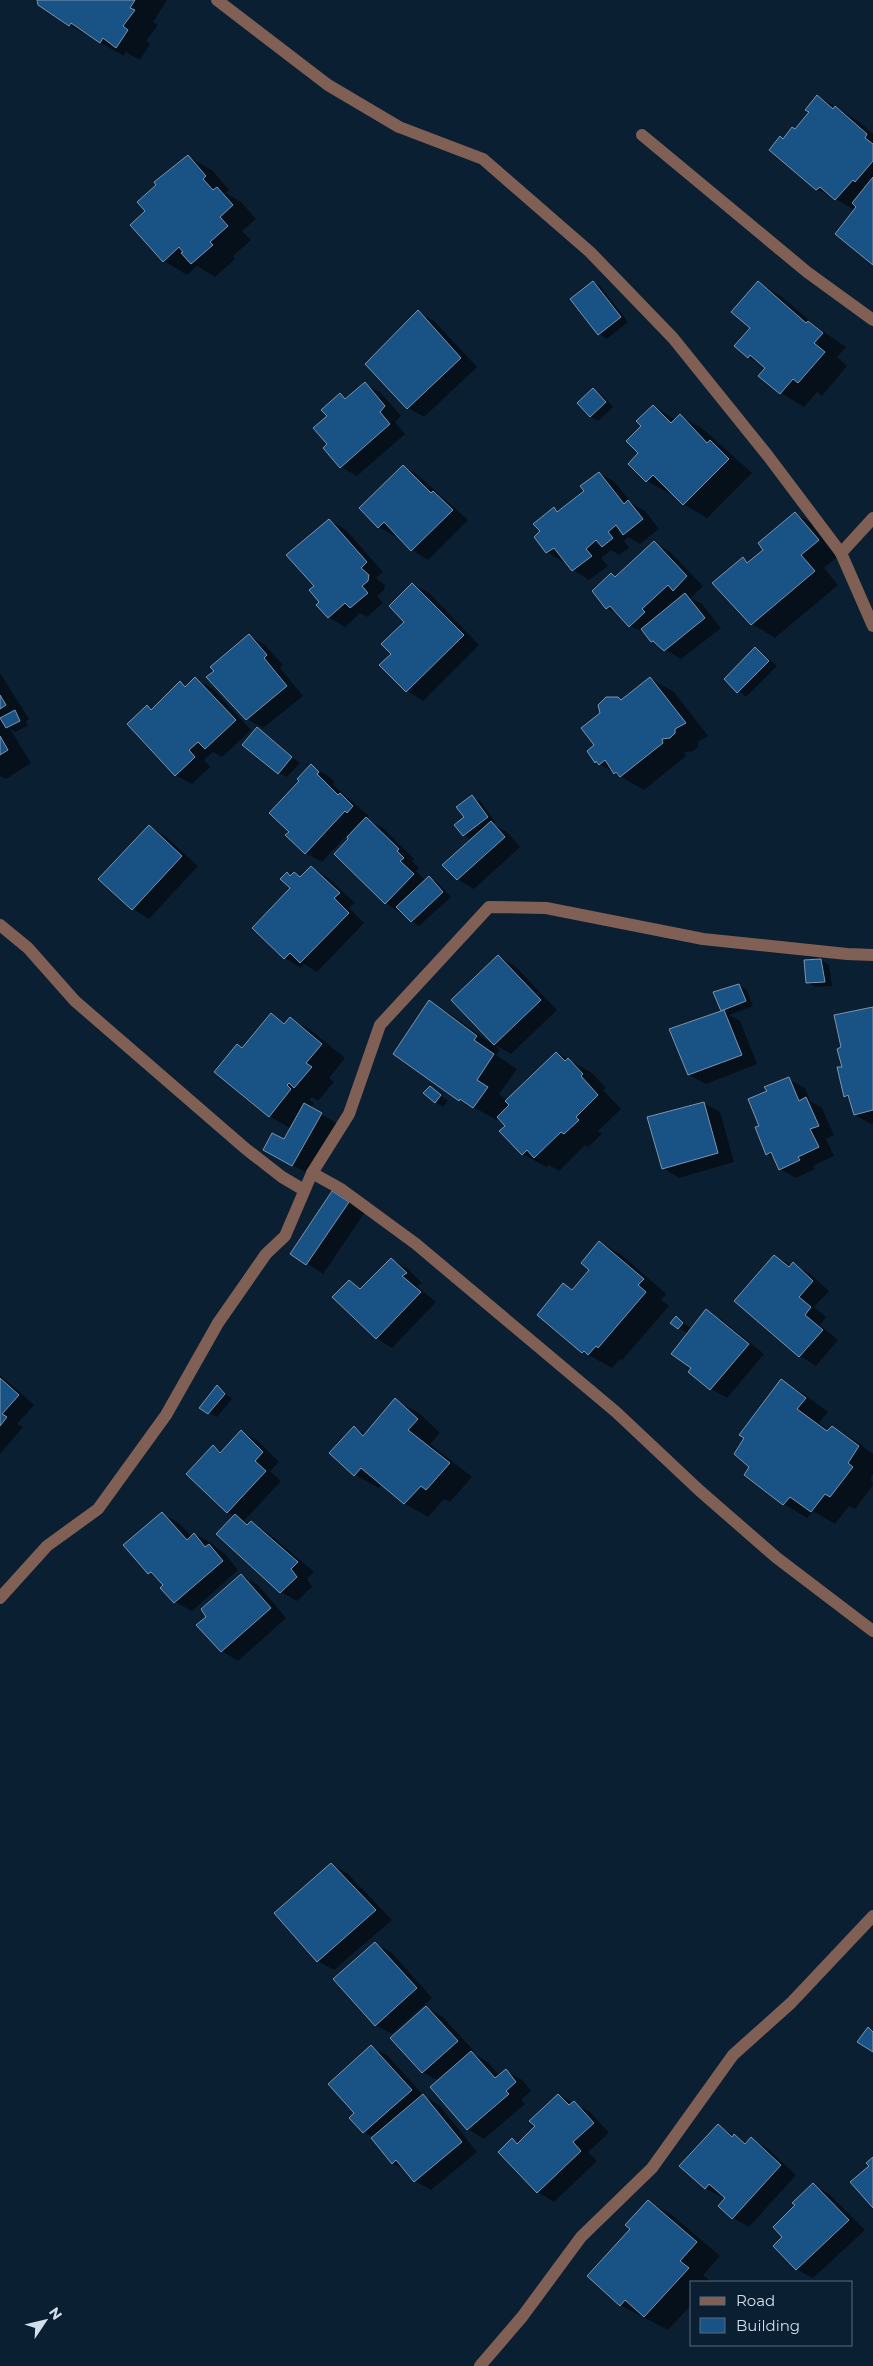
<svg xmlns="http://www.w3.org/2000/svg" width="873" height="2366" font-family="Montserrat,sans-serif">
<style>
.shadow{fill:#0007;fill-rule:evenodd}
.building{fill:#195284;stroke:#7d95ad}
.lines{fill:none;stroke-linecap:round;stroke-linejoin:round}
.minor{stroke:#805f55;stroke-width:12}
</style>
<rect width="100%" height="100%" fill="#0b1f32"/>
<g class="shadow">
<path d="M38,0H167L153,22L158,25L146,41L150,44L140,60L126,52L124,56L69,25Z"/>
<path d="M818,96L858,121L873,134V263L855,210L817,189L780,137L784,139L796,131L811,112Z"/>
<path d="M188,157L212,170L229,190L226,193L241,202L256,219L242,231L251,240L233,256L235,259L215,277L197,266L187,275L164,261L147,211Z"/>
<path d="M593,282L601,287L628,322L607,339L599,334Z"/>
<path d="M758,283L781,296L818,328L846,347L837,357L847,366L822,396L817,392L804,407L781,393L760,376L767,367L748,357Z"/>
<path d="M418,312L434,321L477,367L424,417L408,408Z"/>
<path d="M365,384L381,393L401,416L395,422L405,434L357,476L341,467L329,444L328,416L340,395L347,399Z"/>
<path d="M593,389L601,394L613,407L598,421L590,416Z"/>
<path d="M653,406L676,420L680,416L703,429L752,473L707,518L683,504L672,493L670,494L647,481L640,453L642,426Z"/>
<path d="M403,466L419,476L468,520L428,560L412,550L397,534L395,536L379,527Z"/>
<path d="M599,473L615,482L631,503L645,511L659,529L640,544L628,537L624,541L629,548L619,555L611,550L601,558L608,566L589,580L573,570L565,560L563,562L547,552L542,531L554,508L560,512L586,491Z"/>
<path d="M795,513L818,527L841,554L824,568L838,585L775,638L752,624L743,559L749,563L765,550Z"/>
<path d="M330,520L346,530L383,572L376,578L385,585L384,590L377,596L383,603L367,617L360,613L345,627L328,617L315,586Z"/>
<path d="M654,542L670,552L703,586L691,598L702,604L721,628L681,659L652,641L647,634L630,626L619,615L607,608L611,574L616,577Z"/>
<path d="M413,584L429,593L479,645L423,701L407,691L381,665L393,654L406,622Z"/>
<path d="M249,636L265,645L283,665L280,668L303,696L263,728L247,719Z"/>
<path d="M756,649L777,666L746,697L725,679Z"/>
<path d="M0,673L29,719L26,721L28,726L15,732L10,729L31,763L6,779L0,776Z"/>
<path d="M650,678L674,692L708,736L698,742V747L693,751L684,752L686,756L644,790L596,762L588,751L596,745L622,700Z"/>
<path d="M195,679L212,688L251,730L222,757L213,752L204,760L210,767L192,784L175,775L147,707L153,710L180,682L188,687Z"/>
<path d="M258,729L300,763L287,777L279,773Z"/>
<path d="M311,766L327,775L335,782L332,784L369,816L366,819L383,828L414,859L412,861L419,868L416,871L426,881L429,878L437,882L451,897L419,926L386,903L336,854L350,839L347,835L322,862L305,853L291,832L301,780ZM362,820L364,821L351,834L349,833Z"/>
<path d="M472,797L480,801L495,822L493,824L507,832L520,847L474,889L457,879L472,840L464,835Z"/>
<path d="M149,826L165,836L198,866L149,919L133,909L100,879Z"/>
<path d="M311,867L327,877L355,903L349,908L364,923L317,972L304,964L301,968L285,958L292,888L287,874L292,876L294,873L302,877Z"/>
<path d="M498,956L515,966L557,1010L511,1054L497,1046L496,1047L500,1050L496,1055L517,1069L499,1094L507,1100L557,1053L592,1073L606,1088L603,1090L621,1109L598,1131L602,1134L588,1147L585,1145L559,1171L549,1165L546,1167L523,1154L507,1126L499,1118L497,1120L460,1100L395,1053L429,1002L452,1015L496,1047L453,1000Z"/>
<path d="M821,960L829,965L832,986L815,987L807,982Z"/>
<path d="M739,985L747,990L753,1006L729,1015L740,1021L757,1064L706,1084L689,1075L671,1030L724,1011L722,1010Z"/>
<path d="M873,1009V1123L871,1124L855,1115L851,1099L845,1096L843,1048Z"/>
<path d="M271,1015L286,1023L290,1018L313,1032L345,1058L329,1078L334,1082L318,1101L312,1097L309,1100L314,1103L310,1108L337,1123L309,1174L265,1150L285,1141L292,1129L269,1116L243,1049Z"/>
<path d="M789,1079L805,1088L810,1101L822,1108L834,1135L826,1139L834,1156L813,1166L815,1169L796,1178L780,1169L776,1159L767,1154L761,1127L769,1092Z"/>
<path d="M430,1087L448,1101L443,1107L435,1102Z"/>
<path d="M704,1103L720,1112L734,1162L679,1178L663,1168Z"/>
<path d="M333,1192L365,1212L323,1274L292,1253Z"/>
<path d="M600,1242L623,1256L666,1294L661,1300L669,1306L622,1360L620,1359L612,1368L583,1352L539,1315L564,1285L573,1290L591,1269Z"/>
<path d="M774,1257L809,1273L829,1291L814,1307L826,1317L820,1325L838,1340L816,1366L800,1356L736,1301Z"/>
<path d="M391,1259L408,1269L422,1283L417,1286L436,1302L392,1348L376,1338L350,1281L362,1289Z"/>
<path d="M706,1311L722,1320L764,1354L727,1398L711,1389L693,1368L688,1334L672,1323L676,1318L692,1329Z"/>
<path d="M0,1375L34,1405L17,1424L23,1427L0,1454Z"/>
<path d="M781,1380L804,1394L828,1412L819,1423L830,1431L833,1427L856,1441L873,1454V1474L871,1477L873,1485L855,1509L849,1506L835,1524L813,1511L807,1518L784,1504L751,1467Z"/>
<path d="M217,1387L232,1399L217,1417L209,1413Z"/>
<path d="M395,1400L419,1413L440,1433L430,1444L472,1477L450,1502L444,1499L428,1517L404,1503L382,1484L379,1488L355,1475L354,1427L366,1434Z"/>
<path d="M242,1432L258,1441L279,1462L270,1471L281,1481L244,1521L267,1532L314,1572L307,1579L312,1587L297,1601L281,1592L235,1516L227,1512L213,1447L222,1452Z"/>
<path d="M162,1513L179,1523L192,1537L195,1534L211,1543L226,1555L238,1570L192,1611L175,1602L162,1588L165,1585L149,1573Z"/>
<path d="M241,1575L258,1585L286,1618L238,1661L222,1651L197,1625L208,1617Z"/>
<path d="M332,1865L348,1874L392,1920L334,1970L318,1961Z"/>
<path d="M375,1943L392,1953L432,1998L392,2034L376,2025Z"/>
<path d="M427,2007L443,2017L473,2050L471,2052L488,2062L500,2076L506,2071L522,2080L531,2091L521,2100L525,2104L484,2139L468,2129L432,2087L439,2081L422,2072Z"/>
<path d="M372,2047L388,2056L425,2097L439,2105L477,2152L431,2190L415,2181L407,2171L392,2163L373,2137L364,2132L351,2118L356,2113Z"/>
<path d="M558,2095L590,2112L609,2133L588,2152L597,2161L554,2202L538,2192L500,2152L512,2140L519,2144L536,2126Z"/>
<path d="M718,2126L747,2143L751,2139L767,2148L796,2175L749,2227L733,2218L726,2198L723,2195L722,2197L705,2188Z"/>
<path d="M813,2185L829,2194L865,2230L813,2278L796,2269L784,2237Z"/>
<path d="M648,2202L672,2215L720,2256L703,2275L711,2282H692V2304L668,2330L620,2305L631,2229Z"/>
</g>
<g class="building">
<path d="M37,0H135L130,8L135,10L123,26L128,30L116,48L103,38L100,43L71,23L69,26L38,5Z"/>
<path d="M817,95L833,109L835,106L867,134L865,138L873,144V161L855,182L853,180L835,200L820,187L816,190L769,150L780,136L783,139L792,127L795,129L809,112L805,110Z"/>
<path d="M188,155L206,176L203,179L213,190L217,187L233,205L220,217L228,226L210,242L213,245L191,264L181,253L183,252L179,247L163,262L130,225L145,211L137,202L156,185L154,182Z"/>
<path d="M873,177V265L835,234L856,207L852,203Z"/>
<path d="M593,281L621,317L598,335L570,299Z"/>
<path d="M758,281L806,323L808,321L823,333L814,343L825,352L798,383L793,379L780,394L758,376L765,368L750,355L748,358L734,346L750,328L731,312Z"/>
<path d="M418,310L461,358L407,409L365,364Z"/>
<path d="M365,382L385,406L380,412L390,424L340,468L323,448L327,444L313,428L327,416L321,410L340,393L345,399Z"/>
<path d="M593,388L606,402L590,417L577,403Z"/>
<path d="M653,405L671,423L680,414L707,443L710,440L729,459L683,505L653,475L646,482L628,464L638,453L626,441L641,426L636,421Z"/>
<path d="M403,465L431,493L433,491L453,510L411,551L384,522L378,528L359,508Z"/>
<path d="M599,472L624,504L628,500L643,519L623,535L616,525L608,532L613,538L602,547L596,540L586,549L592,556L572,571L554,548L546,553L534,537L540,531L533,524L554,507L557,512L584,491L580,486Z"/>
<path d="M795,512L819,540L801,555L815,571L751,625L712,583L743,557L747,563L763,550L758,543Z"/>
<path d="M329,519L367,562L361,568L369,575L368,581L362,586L368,593L350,608L345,603L328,618L316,605L319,602L309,590L314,586L286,555Z"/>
<path d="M654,541L687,576L673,591L668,585L642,609L645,612L629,627L610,606L606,609L592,591L611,573L615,577Z"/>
<path d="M412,583L464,635L406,692L379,665L391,654L381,644L404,622L389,606Z"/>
<path d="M685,593L705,618L664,651L653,641L651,642L641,629Z"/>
<path d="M249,634L267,655L264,658L287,686L246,720L206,677L214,671L210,667Z"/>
<path d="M755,647L769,661L737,693L724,679Z"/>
<path d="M195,677L236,720L205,749L198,742L189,750L195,757L175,776L127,724L147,705L151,710L180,681L185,687Z"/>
<path d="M650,677L686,723L675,729V733L670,738L662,739L663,743L620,777L616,772L614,774L605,760L599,765L596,761L595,763L587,751L594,745L581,728L600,713L598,705L606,697H618L621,700Z"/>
<path d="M0,695L6,705L0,709Z"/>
<path d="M15,710L20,721L6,728L0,718Z"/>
<path d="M257,727L292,757L278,774L242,745Z"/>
<path d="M0,736L8,750L0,755Z"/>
<path d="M311,764L319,772L317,774L338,795L340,793L353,806L347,813L345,811L305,854L285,835L289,832L269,813L299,781L297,779Z"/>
<path d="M472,795L488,817L463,836L454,825L464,817L456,807Z"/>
<path d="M366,817L399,849L397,851L404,858L400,861L414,874L385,904L334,854L348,839L347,837Z"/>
<path d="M491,821L505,837L457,880L442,865Z"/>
<path d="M149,825L182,856L132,910L98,879Z"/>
<path d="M311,866L340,893L334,898L349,913L300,963L290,953L284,959L252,928L290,888L280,879L287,872L290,876L294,872L300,877Z"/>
<path d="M429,876L443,892L411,922L396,907Z"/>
<path d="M498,955L541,1000L494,1045L451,1000Z"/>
<path d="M821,959L825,982L806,983L804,960Z"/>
<path d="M739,984L746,1001L721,1011L713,992Z"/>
<path d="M429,1000L477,1036L474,1040L494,1054L477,1080L488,1087L473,1108L460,1099L459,1101L393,1054Z"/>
<path d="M873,1007V1110L854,1115L848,1095L844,1097L837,1067H842L837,1049L841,1047L834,1015Z"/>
<path d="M724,1010L742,1055L688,1075L669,1029Z"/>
<path d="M271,1013L284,1024L290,1017L322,1044L306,1063L312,1067L294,1088L289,1083L287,1085L291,1089L269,1117L214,1072L237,1044L242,1048Z"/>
<path d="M556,1052L565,1061L568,1058L583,1074L581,1076L598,1095L576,1117L579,1120L564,1134L561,1132L534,1158L527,1150L522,1155L499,1131L505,1126L497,1117L509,1105L505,1101Z"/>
<path d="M789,1077L799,1101L806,1097L819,1126L810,1129L819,1147L798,1157L800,1160L779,1170L771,1152L766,1155L755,1127L759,1126L748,1099L767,1091L764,1087Z"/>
<path d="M430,1086L441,1095L435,1103L423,1093Z"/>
<path d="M704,1102L718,1153L662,1169L647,1117Z"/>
<path d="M304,1103L322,1113L292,1166L263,1150L272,1133L284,1139Z"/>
<path d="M332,1191L349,1202L306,1265L290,1254Z"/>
<path d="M599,1241L644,1279L638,1285L646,1292L598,1348L596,1346L588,1355L584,1351L582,1353L537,1315L563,1283L572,1290L589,1270L581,1263Z"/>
<path d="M774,1255L789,1267L793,1262L813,1281L799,1297L811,1307L805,1315L823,1330L799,1357L734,1301Z"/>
<path d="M391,1258L407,1273L402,1276L421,1292L376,1339L332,1297L349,1280L360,1289Z"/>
<path d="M706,1309L749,1344L710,1390L688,1372L691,1368L671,1354Z"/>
<path d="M676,1316L683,1323L678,1329L670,1323Z"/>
<path d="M0,1378L19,1395L2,1414L7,1417L0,1426Z"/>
<path d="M781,1379L806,1398L797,1409L827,1431L832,1426L859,1446L848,1463L853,1467L830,1497L825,1494L811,1512L790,1497L783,1505L744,1475L749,1467L734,1454L744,1438L739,1435Z"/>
<path d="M217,1385L225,1394L208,1414L199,1408Z"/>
<path d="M395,1398L418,1419L408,1430L450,1463L426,1490L421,1486L404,1504L361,1468L354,1476L329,1453L354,1426L363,1436Z"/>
<path d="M241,1430L263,1452L255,1461L266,1471L227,1513L186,1474L213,1445L220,1453Z"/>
<path d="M162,1512L187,1540L194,1533L205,1547L209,1544L223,1561L174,1603L160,1588L163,1585L151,1572L148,1574L123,1545Z"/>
<path d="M235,1514L247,1525L251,1521L298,1562L291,1569L297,1577L280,1593L216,1534Z"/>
<path d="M241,1574L271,1608L221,1652L196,1625L206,1617L201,1609Z"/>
<path d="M331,1863L376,1910L317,1962L274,1913Z"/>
<path d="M375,1942L417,1988L375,2026L333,1979Z"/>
<path d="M426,2006L458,2041L422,2073L390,2038Z"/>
<path d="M868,2027L873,2032V2052L857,2042Z"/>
<path d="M371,2045L412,2090L363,2133L349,2118L354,2113L328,2084Z"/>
<path d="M471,2051L495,2078L506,2069L516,2082L506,2091L509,2094L467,2130L430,2087Z"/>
<path d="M423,2094L462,2142L414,2182L396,2160L392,2164L371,2138Z"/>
<path d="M558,2094L569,2105L574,2101L594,2123L573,2142L581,2151L537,2193L498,2152L512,2138L517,2144L535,2126L529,2121Z"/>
<path d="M718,2124L732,2137L734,2134L745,2144L751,2137L781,2165L732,2219L718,2206L725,2198L709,2184L705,2189L679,2166Z"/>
<path d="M873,2157V2208L850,2182L869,2166L866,2163Z"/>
<path d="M813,2183L849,2220L796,2270L773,2246L782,2237L773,2227L795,2205L792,2203Z"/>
<path d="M648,2200L697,2242L680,2261L689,2268L644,2317L625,2300L620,2306L587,2276L630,2229L625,2225Z"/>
</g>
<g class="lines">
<g class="minor">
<path d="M217,0L328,85L399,127L483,159L590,252L673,338L768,456L841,553L873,626"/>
<path d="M642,135L807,272L873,320"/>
<path d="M841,553L873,518"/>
<path d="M0,925L28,948L75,1001L246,1149L282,1177L304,1190"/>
<path d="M312,1173L341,1189L416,1244L616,1412L700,1491L777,1558L873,1631"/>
<path d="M0,1598L47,1546L98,1509L166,1415L218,1323L266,1254L285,1236L312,1173L349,1114L380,1025L489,907L546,908L703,939L847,954L873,955"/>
<path d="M480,2366L522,2317L581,2237L652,2168L733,2055L791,2003L873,1916"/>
</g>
</g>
<rect x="690" y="2281" width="162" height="65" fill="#0b1f32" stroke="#5b6b7c"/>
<rect x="700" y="2297" width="25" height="8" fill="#805f55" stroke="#5b6b7c"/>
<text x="736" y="2306" font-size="15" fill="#d2deec">Road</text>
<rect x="700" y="2318" width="25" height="15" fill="#195284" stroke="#5b6b7c"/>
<text x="736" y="2331" font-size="15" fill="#d2deec">Building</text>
<g transform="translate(45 2321) rotate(55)" stroke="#0b1f32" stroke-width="4" paint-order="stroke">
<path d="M0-4L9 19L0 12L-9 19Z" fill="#d2deec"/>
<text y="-8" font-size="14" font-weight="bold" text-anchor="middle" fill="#d2deec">N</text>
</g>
</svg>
